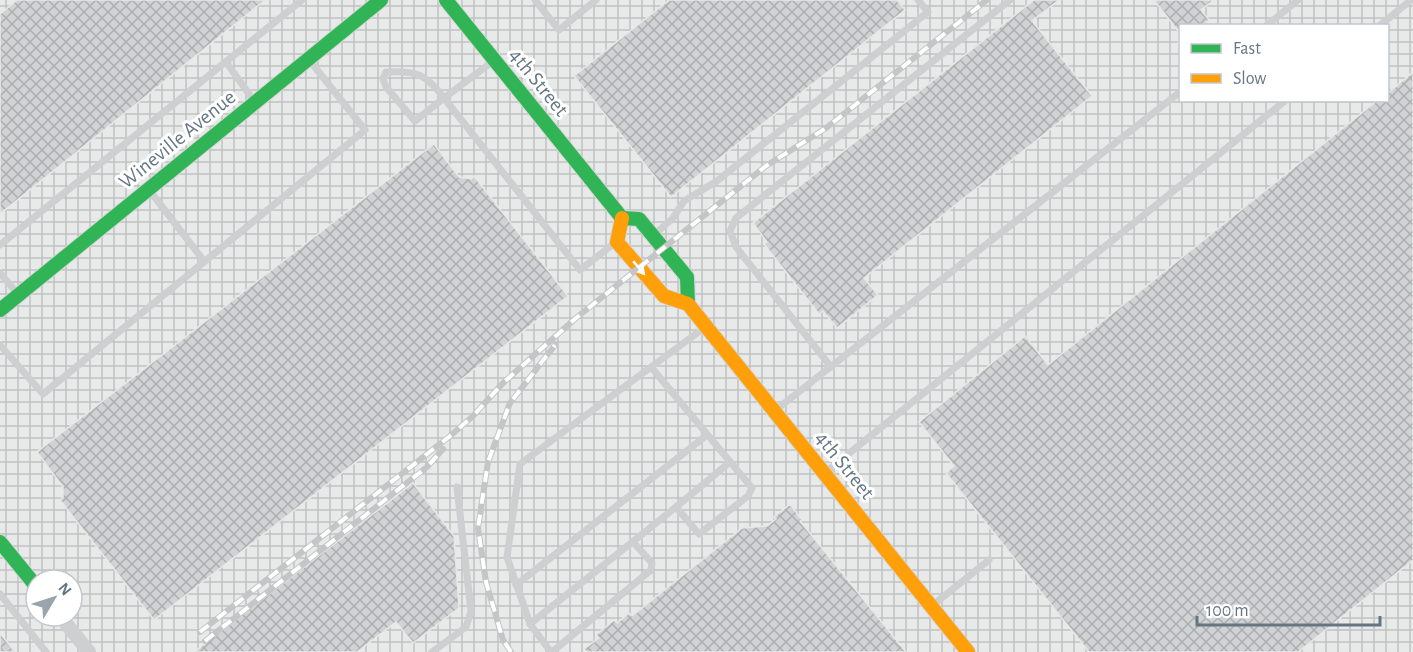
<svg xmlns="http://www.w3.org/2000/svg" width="1413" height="652" font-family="'Alegreya Sans',sans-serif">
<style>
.industrial{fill:url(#industrial-grid);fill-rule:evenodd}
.building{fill:url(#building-cross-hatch);stroke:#e8e8e8;stroke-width:1.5}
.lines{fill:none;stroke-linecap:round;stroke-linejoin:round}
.fast-casing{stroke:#d5d6d7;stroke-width:16}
.slow-casing{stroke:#d5d6d7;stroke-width:16}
.lane{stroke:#cecfd0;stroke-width:7}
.street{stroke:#cecfd0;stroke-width:14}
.fast{stroke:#30b455;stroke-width:14}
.slow{stroke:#ff9f0a;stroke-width:14}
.rail-casing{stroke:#c3c5c6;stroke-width:6}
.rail{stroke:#fff;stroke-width:4;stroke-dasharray:11;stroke-linecap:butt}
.oneway{fill:#fff}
.labels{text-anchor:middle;stroke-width:6;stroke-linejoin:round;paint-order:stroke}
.street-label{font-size:21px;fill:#657683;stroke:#fff}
</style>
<defs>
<pattern id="industrial-grid" width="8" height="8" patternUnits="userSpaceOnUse" patternTransform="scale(1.5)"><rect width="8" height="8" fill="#e8e9e9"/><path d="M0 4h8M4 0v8" fill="none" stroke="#c0c1c2"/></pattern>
<pattern id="building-cross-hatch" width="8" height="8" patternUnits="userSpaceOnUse" patternTransform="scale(1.5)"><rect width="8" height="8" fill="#d0d2d3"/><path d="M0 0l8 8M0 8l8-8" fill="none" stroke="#acafb1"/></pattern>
</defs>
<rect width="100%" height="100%" fill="#f9f9f9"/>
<path class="industrial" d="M0,0H1413V652H0ZM1180,26H1388V100H1180ZM36,580H72V616H36Z"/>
<g class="building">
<path d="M17,0H265L0,214V14Z"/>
<path d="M669,0H897L905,10L671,197L574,76Z"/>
<path d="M1034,0H1059L1032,21L1092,96L864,278L878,295L837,328L823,311L819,314L764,244L767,242L753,223Z"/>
<path d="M1154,0H1214L1201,10L1209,20L1202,26H1180V45H1178L1179,32Z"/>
<path d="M1413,72V560L1298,652H1089L946,473L954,466L919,422L1025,336L1048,365L1378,100H1388V93Z"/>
<path d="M434,144L459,177L471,179L474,176L568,296L154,620L60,500L63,497V487L37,452Z"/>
<path d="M413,483L454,536L459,608L413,643L396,622L357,652H194Z"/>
<path d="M790,504L802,520L800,521L906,652H587L584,649L599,638L596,635L614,620L617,623L629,613L632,616L742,528L767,526L776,519L774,517Z"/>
<path d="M0,633L15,652H0Z"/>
</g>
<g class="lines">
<g class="fast-casing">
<g id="fast">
<path d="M446,0L622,218L639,219L687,277L688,304"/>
<path d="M0,310L381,0"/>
<path d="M0,542L36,586"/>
</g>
</g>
<g class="slow-casing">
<path id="slow" d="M622,218L617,242L664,296L688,304L968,652"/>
</g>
<g class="lane">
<path d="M535,0L559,30L596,0"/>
<path d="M1266,26L1298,0"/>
<path d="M1379,26L1411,0"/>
<path d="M226,62L254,101"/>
<path d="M492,62L444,98L580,270L616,242"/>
<path d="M386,72C416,70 426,74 444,98L415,121L386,87L383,79Z"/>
<path d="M150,191L204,261"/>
<path d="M655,234L673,218L684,201L717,181L928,12L918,0"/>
<path d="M0,245L302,0"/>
<path d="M0,273L17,293"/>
<path d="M0,345L43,394L365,130L310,61"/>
<path d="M651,367L520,464L507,557L530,624L676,507L699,534L748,496L752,488L651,367L704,328"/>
<path d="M831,367L736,247L730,231L736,218L1010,0"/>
<path d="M777,409L1180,92"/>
<path d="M826,472L1286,100"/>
<path d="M676,507L730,462"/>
<path d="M516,585L707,435"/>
<path d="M0,594L46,652"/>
<path d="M933,605L989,560"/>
<path d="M530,624L551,652"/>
<path d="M432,652L466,627L471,611L457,487"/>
<path d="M552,652L651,570L652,563L633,542"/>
</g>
<path class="street" d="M60,616L89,652"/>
<use href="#fast" class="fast"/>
<use href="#slow" class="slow"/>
<g class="rail-casing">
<g id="rail">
<path d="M200,632L450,436L472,417L503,383L576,318L766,166L826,128L987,0"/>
<path d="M205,641L427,467L443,449"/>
<path d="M511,652L503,640L486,582L478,528L488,462L510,403L555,345"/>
</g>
</g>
<use href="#rail" class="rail"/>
</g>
<defs><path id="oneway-solid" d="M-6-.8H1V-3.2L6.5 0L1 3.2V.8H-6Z" transform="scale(1.5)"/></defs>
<use class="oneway" href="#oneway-solid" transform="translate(639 268) rotate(50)"/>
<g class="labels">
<g class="street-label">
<text transform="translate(539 82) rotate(51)" y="7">4th Street</text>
<text transform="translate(177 139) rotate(-39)" y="7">Wineville Avenue</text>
<text transform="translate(845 465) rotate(51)" y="7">4th Street</text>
</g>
</g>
<rect x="1179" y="24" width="210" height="78" fill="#ffffff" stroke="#c1c8cd" stroke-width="1.5"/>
<rect x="1191" y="44" width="30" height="9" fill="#30b455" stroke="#c1c8cd" stroke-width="1.5"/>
<text x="1233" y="54" font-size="18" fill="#657683">Fast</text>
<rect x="1191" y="74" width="30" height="9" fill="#ff9f0a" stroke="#c1c8cd" stroke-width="1.5"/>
<text x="1233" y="84" font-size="18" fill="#657683">Slow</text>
<g transform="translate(54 598) rotate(51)"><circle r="28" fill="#ffffff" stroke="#c1c8cd" stroke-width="1.5"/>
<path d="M0-4.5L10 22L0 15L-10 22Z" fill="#99a4ac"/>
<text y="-9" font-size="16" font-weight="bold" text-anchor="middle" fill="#657683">N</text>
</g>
<path d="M1197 616v9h183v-9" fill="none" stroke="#657683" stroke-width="3"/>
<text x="1206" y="616" font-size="18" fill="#657683" stroke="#ffffff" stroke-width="4.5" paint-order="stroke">100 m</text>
</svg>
